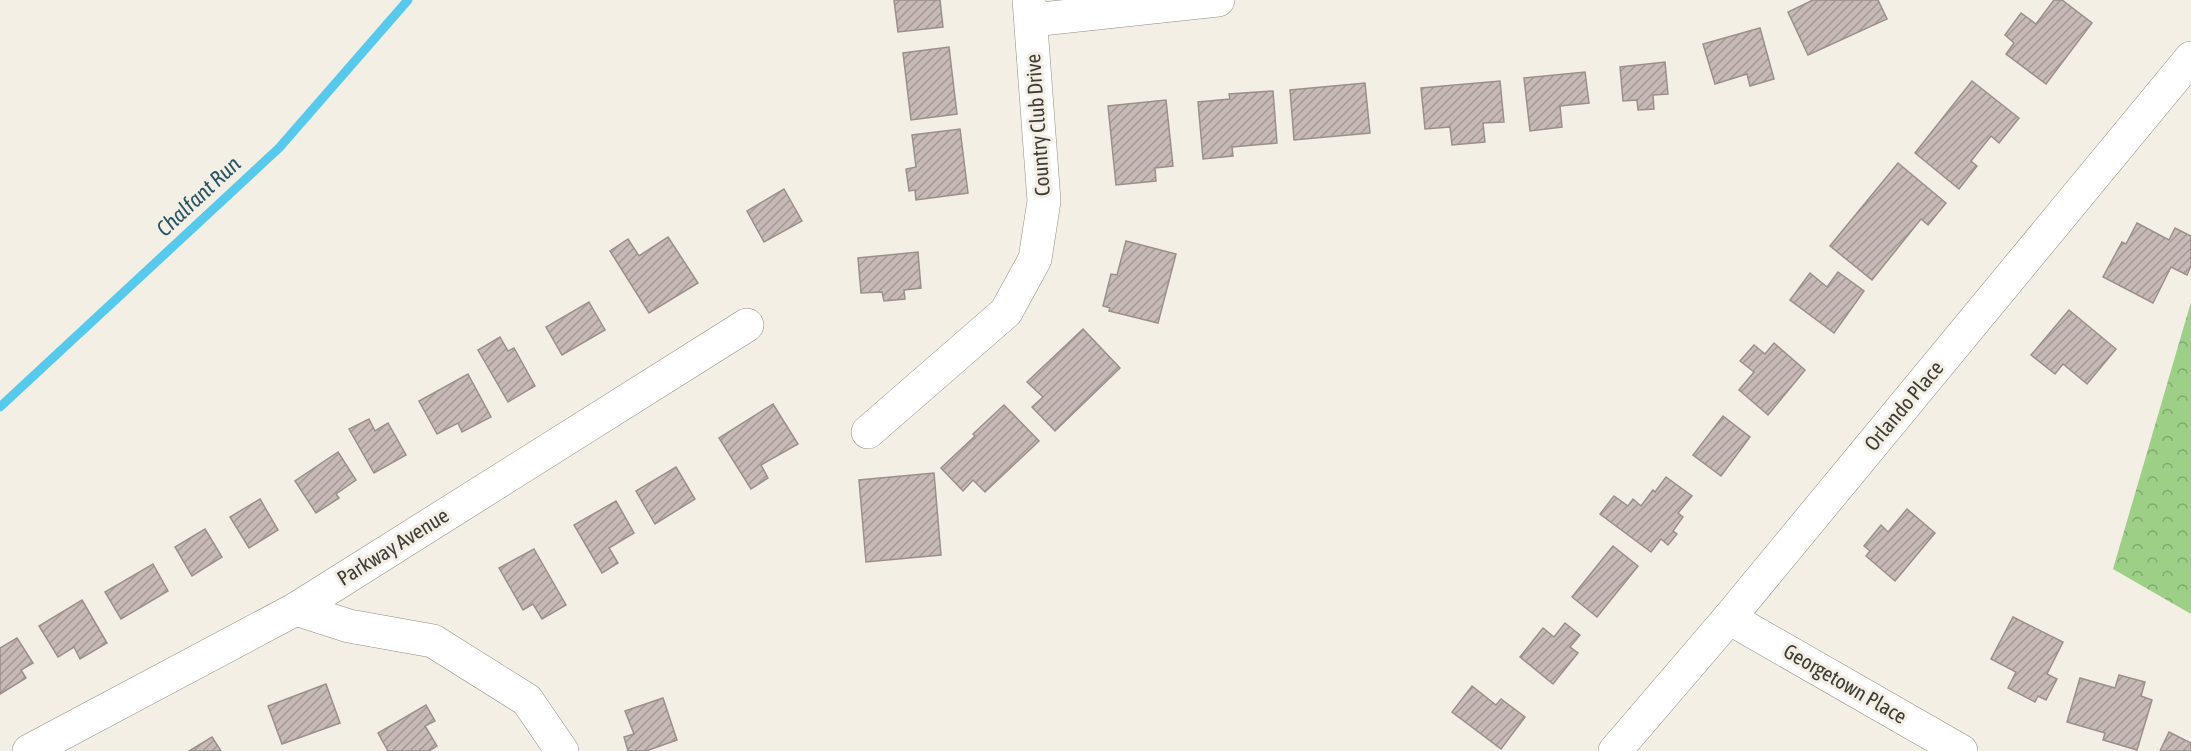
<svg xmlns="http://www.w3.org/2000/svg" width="2191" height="751" font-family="'Asap Condensed',sans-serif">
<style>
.forest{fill:url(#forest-crowns)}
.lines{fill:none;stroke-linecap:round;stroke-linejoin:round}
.stream{stroke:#56caed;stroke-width:9}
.building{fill:url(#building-hatch);stroke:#9b8f8b;stroke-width:1.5}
.minor-casing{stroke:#908c81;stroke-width:34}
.minor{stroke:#fff;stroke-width:33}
.labels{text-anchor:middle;stroke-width:6;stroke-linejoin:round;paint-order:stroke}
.street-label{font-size:21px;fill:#3e3c37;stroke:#f4efe4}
.water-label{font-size:22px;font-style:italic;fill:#245564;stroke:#f4efe4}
</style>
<defs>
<pattern id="forest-crowns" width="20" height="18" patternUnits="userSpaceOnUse" patternTransform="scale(1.5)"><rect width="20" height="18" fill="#9dcf87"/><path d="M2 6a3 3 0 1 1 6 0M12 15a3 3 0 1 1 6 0" fill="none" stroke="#81a96f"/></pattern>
<pattern id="building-hatch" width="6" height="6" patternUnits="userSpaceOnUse" patternTransform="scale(1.5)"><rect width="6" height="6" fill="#c7bab6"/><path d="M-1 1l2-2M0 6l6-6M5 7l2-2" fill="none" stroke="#a39895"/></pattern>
</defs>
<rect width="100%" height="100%" fill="#f4efe4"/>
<path class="forest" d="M2191,302V614L2113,569Z"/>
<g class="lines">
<path class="stream" d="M0,407L279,148L408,0"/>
</g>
<g class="building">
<path d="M894,0H940L943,27L898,32Z"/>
<path d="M1813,0H1878L1887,19L1808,55L1788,12Z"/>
<path d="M2054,0H2062L2092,23L2046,84L2006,54L2014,43L2005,35L2021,13L2036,24Z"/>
<path d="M1760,28L1774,79L1750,86L1747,74L1715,84L1703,44Z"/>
<path d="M949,47L957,114L911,120L903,53Z"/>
<path d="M1665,62L1668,94L1653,95L1654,109L1638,110L1637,100L1623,101L1620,67Z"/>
<path d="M1585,72L1589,103L1560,106L1562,127L1530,131L1524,78Z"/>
<path d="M1500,81L1504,122L1483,123L1485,142L1452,145L1450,127L1425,129L1421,88Z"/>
<path d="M1972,81L2019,118L1999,143L1991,136L1971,161L1977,166L1959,189L1915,153Z"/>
<path d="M1365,83L1370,133L1294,140L1290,90Z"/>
<path d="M1273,91L1277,143L1232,147L1233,156L1203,159L1198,102L1230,99L1229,94Z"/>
<path d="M1166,100L1173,166L1155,168L1156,181L1116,185L1108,106Z"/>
<path d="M960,129L968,193L916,200L915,190L909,191L906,169L916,167L912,135Z"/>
<path d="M1898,163L1946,203L1928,225L1921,219L1872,280L1830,246Z"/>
<path d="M784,189L802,221L764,242L747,211Z"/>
<path d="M2137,223L2169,240L2175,228L2191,236V266L2187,275L2171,267L2153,303L2103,277L2122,242L2126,244Z"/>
<path d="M668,237L698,283L649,313L610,251L628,239L639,256Z"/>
<path d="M1126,241L1176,254L1158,323L1109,311L1110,308L1103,306L1111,274L1117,275Z"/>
<path d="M918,252L921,288L904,290L905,299L884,301L882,292L861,293L858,258Z"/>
<path d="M1838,272L1864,291L1834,333L1790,300L1810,273L1827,287Z"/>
<path d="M589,302L605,330L562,355L546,327Z"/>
<path d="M2069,310L2116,349L2087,384L2063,364L2055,374L2031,355Z"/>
<path d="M1083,329L1120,368L1055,431L1032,407L1043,397L1027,382Z"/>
<path d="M500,337L508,351L514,348L535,386L508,402L478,350Z"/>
<path d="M1774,343L1805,370L1768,415L1739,390L1754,372L1740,361L1754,345L1765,354Z"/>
<path d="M468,374L491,417L462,432L458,423L437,434L419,401Z"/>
<path d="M773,404L798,444L761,465L768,478L751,489L719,438Z"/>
<path d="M1004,405L1039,441L985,492L973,480L963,491L941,468L975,436L973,434Z"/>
<path d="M1723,416L1750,437L1721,476L1693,455Z"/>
<path d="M369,419L375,431L388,423L406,455L374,473L349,429Z"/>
<path d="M338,452L356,480L336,494L339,498L316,513L295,481Z"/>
<path d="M676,467L695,499L655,524L636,491Z"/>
<path d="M934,473L941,555L866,562L859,480Z"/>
<path d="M1666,477L1692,496L1678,513L1683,517L1673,531L1677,534L1668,545L1661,539L1651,552L1600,514L1614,496L1628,506L1633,499L1641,506L1653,490L1655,492Z"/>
<path d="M260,499L278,530L249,548L230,517Z"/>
<path d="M616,501L634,533L609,548L618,563L602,573L574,525Z"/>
<path d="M1907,509L1935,533L1895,581L1866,556L1870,551L1864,546L1881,525L1888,532Z"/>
<path d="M205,529L222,557L192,576L175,547Z"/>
<path d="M1613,546L1638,566L1597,617L1572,597Z"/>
<path d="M534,549L566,605L542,619L533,604L523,610L499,568Z"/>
<path d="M153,564L168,591L121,619L105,592Z"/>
<path d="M82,600L107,643L80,659L74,647L58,657L39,626Z"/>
<path d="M2013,617L2063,642L2047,674L2057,679L2046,700L2038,696L2035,702L2008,688L2016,672L1991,659Z"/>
<path d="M1565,623L1580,635L1570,647L1578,653L1553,684L1520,657L1543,628L1554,637Z"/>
<path d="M17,638L33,663L21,670L26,678L0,694V648Z"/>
<path d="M2119,675L2145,682L2141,696L2152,700L2137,750L2103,740L2105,733L2067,722L2080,678L2115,688Z"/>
<path d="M326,684L340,723L282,744L268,706Z"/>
<path d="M1472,686L1496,705L1501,699L1525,717L1501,749L1452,712Z"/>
<path d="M663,698L677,740L646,751H628L624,737L634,734L625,711Z"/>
<path d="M426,705L435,721L425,726L437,746L429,751H388L378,733Z"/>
<path d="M2169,732L2191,743V751H2160Z"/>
<path d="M212,737L221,751H189Z"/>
</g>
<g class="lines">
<g class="minor-casing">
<g id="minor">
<path d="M1032,20L1218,0"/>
<path d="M868,432L1006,312L1035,259L1044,201L1029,0"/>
<path d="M296,609L349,626L433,641L527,700L562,751"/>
<path d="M1729,618L1961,751"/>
<path d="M29,751L296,609L747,325"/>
<path d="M1615,751L1729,618L2191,58"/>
</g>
</g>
<use href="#minor" class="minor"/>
</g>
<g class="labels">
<g class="street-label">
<text transform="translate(1038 125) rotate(-94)" y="7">Country Club Drive</text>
<text transform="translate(1904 406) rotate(-50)" y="7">Orlando Place</text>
<text transform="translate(393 547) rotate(-32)" y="7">Parkway Avenue</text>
<text transform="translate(1845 684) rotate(30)" y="7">Georgetown Place</text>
</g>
<g class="water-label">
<text transform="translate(198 196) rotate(-43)" y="8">Chalfant Run</text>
</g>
</g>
</svg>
